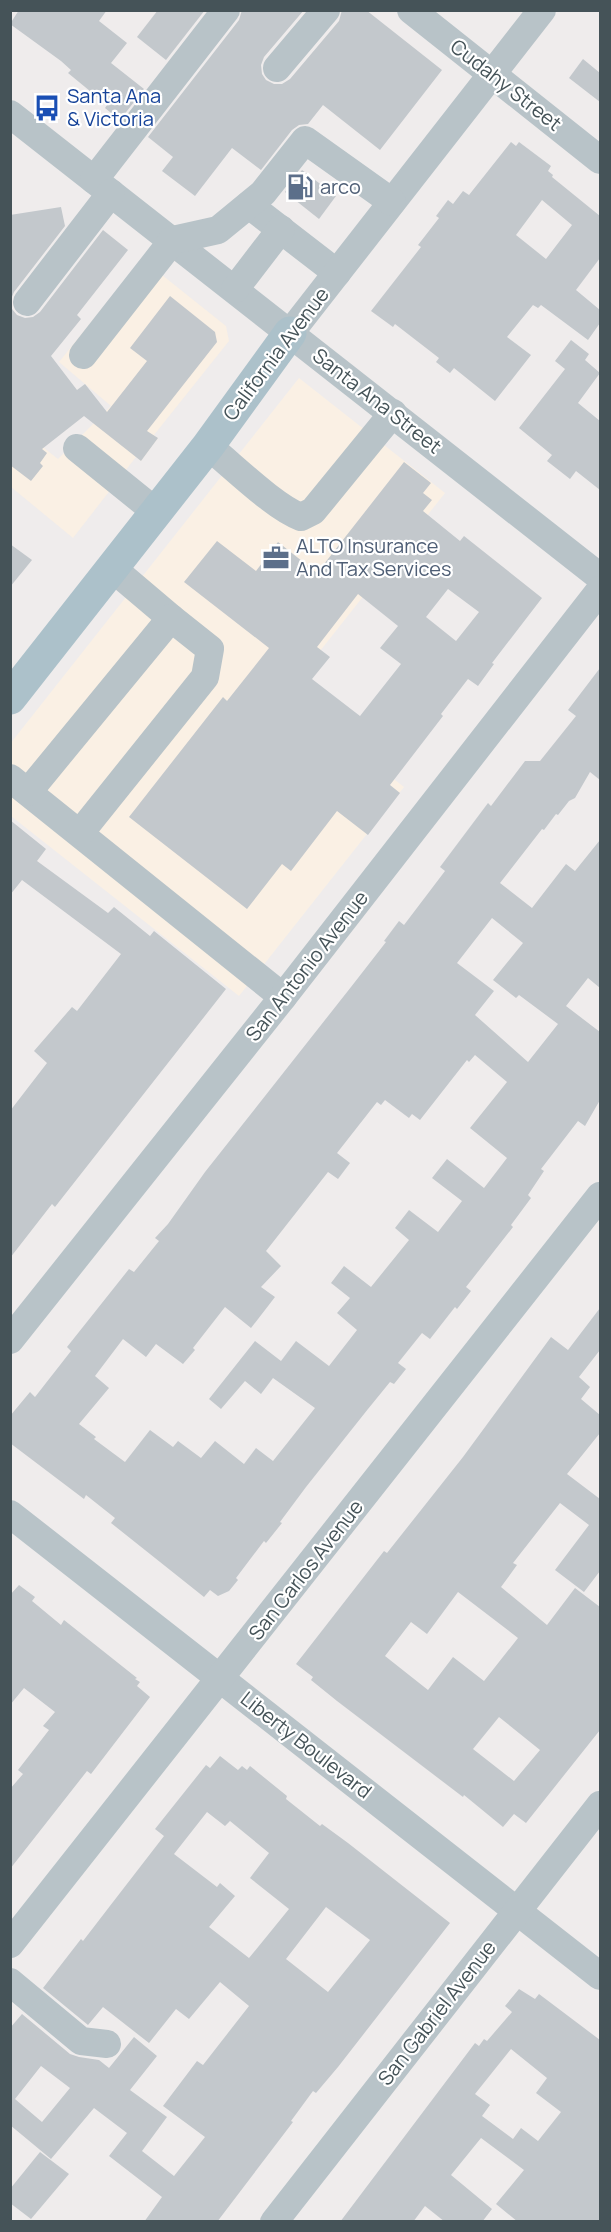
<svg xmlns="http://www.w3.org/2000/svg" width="611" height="2232" font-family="Manrope,sans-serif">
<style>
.commercial{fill:#faf0e4}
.building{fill:#c3c8cc;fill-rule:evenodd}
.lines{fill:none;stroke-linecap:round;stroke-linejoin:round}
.minor{stroke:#b8c3c8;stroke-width:28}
.major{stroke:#acc1ca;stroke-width:33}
.labels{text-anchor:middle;stroke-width:4.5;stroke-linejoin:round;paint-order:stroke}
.street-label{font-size:20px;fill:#455358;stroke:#fff}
.transit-label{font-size:20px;fill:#164399;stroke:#fff;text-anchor:start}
.service-label{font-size:20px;fill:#4e5e75;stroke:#fff;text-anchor:start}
</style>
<rect width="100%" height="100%" fill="#efecec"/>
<g class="commercial">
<path d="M142,259L226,326L229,341L154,435L158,438L141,461L136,457L73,538L11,487L10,421L58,459L111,406L59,362Z"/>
<path d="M299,378L445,493L286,694L404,787L239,996L11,816L10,744Z"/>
</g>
<g class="building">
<path d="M19,10H107L99,21L127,43L111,63L144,89L120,120L105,108L107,105L68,73L71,70L61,61L10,24Z"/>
<path d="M158,10H205L166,60L137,37Z"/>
<path d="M242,10H304L264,57L261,65L262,74L266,80L274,84H282L290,79L339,21L342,10H366L442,70L380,150L323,105L308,124L299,125L292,130L261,170L232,148L195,196L162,171L173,157L148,137L239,20Z"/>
<path d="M583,59L600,73V102L569,78Z"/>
<path d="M511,142L516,146L519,142L551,166L548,171L553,175L552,177L600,216V258L576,290L600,310V323L588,340L541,305L538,308L533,305L507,337L531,355L495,401L454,368L450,373L436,362L439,358L395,324L393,327L371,311L421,247L418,245L439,218L436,216L448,200L453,204L463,191L469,195ZM542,200L572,225L546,259L516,235Z"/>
<path d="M302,170L336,196L319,219L285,192Z"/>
<path d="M61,207L65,226L14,292L11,299L12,309L17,315L25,318L33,317L40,312L103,230L128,250L77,315L81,319L51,356L77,390L85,384L107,412L147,361L130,348L170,296L215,332L217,342L147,431L158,438L141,461L84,416L42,449L47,453L40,463L43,466L31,481L10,465V215Z"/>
<path d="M571,340L589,354L585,360L600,373L578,403L600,421V490L576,471L570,479L547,461L552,455L519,428L565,369L555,361Z"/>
<path d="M404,462L431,483L423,493L432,500L423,511L460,541L464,536L542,598L492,663L494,664L478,686L468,679L441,714L443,716L390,785L400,793L368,835L337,811L291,871L282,864L247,909L129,817L223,697L227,701L269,648L184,582L217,541L256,571L278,542L317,573ZM448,589L479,612L456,641L426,617ZM358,594L398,626L380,648L401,664L360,716L312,679L330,657L317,647Z"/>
<path d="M10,544L32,560L10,587Z"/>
<path d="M600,668V780L590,772L575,798L569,801L558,815L556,814L544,830L542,829L500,883L532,908L566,864L575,871L600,840V988L588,978L566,1006L600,1032V1100L585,1126L578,1121L541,1169L544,1171L528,1195L531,1198L511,1225L513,1227L466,1287L471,1291L457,1309L455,1307L430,1339L422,1333L398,1363L406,1369L394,1384L390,1382L368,1409L306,1487L280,1522L282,1523L266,1543L264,1541L236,1578L238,1580L229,1591L218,1596L210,1590L204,1597L111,1523L115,1518L86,1495L84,1499L10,1443V1416L30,1392L35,1397L71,1351L67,1347L129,1269L134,1272L159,1241L155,1238L168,1224L205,1172L351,987L386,942L384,941L399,921L404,925L445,871L440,867L488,803L491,806L525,761H540L576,716L568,710ZM492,918L523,943L493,980L516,998L519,995L558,1024L528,1062L475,1015L494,991L457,963ZM475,1055L507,1082L470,1128L507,1158L484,1188L447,1159L432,1178L462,1201L438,1232L409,1210L395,1228L409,1240L371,1287L344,1266L331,1283L350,1298L337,1313L357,1330L329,1366L296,1341L281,1361L255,1341L209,1399L221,1409L245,1381L261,1394L273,1378L315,1408L273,1461L256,1448L244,1464L215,1441L201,1458L178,1441L173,1447L150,1430L125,1462L94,1439L96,1437L79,1424L109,1388L95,1376L123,1339L146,1357L156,1344L183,1364L195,1350L193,1348L225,1307L251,1328L275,1297L261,1287L281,1266L266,1251L328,1172L338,1179L350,1163L337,1153L377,1102L381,1105L385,1100L409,1118L412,1114L420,1120L467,1060L469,1062Z"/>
<path d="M10,820L46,849L37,861L108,913L114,907L150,936L154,931L226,989L55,1207L52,1204L10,1258V1111L47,1063L34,1051L72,1007L77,1011L121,954L22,880L10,895Z"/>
<path d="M600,1308V1350L579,1377L590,1387L581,1399L600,1415V1433L567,1474L600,1499V1571L584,1592L555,1570L589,1525L560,1503L513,1563L517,1565L501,1587L547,1625L575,1588L600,1607V1730L526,1823L514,1814L503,1827L464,1795L463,1797L337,1701L311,1680L313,1677L296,1664L384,1551L387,1553L463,1457L551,1337L568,1350ZM458,1592L518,1638L484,1681L453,1657L428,1690L385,1656L411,1622L427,1634ZM499,1717L540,1750L514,1781L473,1749Z"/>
<path d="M19,1585L35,1597L32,1601L61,1625L64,1620L137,1678L135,1679L140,1682L137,1686L150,1697L91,1774L87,1771L10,1869V1789L23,1774L18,1770L49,1730L43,1726L55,1712L24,1688L10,1705V1595Z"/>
<path d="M220,1756L238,1770L242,1766L247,1770L250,1766L287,1796L286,1799L320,1826L322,1824L348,1843L450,1923L338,2067L316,2093L313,2091L291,2121L293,2122L217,2222H144L162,2197L109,2156L127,2133L94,2108L51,2159L10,2125V2028L22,2014L70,2054L79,2057L99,2060L109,2068L134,2037L157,2056L130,2090L167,2117L142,2151L174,2176L205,2137L163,2106L197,2061L203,2065L249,2006L220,1982L189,2019L176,2009L149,2043L103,2007L88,2025L43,1988L81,1939L83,1941L113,1902L164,1836L155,1829L206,1765L210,1768ZM207,1812L225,1826L230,1821L269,1853L250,1878L289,1909L249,1958L209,1927L235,1896L220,1883L217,1887L174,1854ZM326,1907L370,1940L328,1992L286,1959ZM41,2066L70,2088L42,2122L15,2099Z"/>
<path d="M519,1989L535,1999L539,1994L600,2040V2222H518L496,2204L524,2170L481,2138L451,2175L492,2209L482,2222H445L425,2206L413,2222H340L475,2043L479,2046L484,2039L487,2041L512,2012L505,2006ZM511,2049L547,2078L536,2093L561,2112L538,2141L521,2128L513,2139L482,2116L490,2105L475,2094Z"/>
<path d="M40,2152L69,2174L31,2219L10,2203V2189Z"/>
</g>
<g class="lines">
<g class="minor">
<path d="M411,10L600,160"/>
<path d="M277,68L326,10"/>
<path d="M10,114L600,577"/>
<path d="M94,180L226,10"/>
<path d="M249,205L337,273"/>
<path d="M235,289L281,229"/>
<path d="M27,302L111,193"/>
<path d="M290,333L542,10"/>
<path d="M83,355L173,240L218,230L263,193L305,140L392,202"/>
<path d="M208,446C232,465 274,507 301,517L313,511L393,413"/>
<path d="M77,448L156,512"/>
<path d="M112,568L171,618"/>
<path d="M10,778L283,997"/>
<path d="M28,792L171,618L210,649L205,677L80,833"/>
<path d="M10,1340L283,997L600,590"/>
<path d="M10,1514L600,1976"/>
<path d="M10,1944L600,1196"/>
<path d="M10,1982L81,2041L107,2044"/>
<path d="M274,2222L600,1805"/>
</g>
<path class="major" d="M10,698L208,446L290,333"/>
</g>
<defs>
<g id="bus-bare" transform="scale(2.07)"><path d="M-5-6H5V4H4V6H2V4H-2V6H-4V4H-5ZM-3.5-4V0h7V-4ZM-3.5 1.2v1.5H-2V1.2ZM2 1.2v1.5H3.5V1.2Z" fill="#1a4fb4" stroke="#fff" stroke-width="2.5" paint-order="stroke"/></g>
<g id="fuel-bare" transform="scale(2.07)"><path d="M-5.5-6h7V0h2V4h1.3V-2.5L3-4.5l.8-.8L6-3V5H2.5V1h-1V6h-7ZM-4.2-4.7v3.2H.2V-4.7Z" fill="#5c6f8a" stroke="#fff" stroke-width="2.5" paint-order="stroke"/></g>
<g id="office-bare" transform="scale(2.07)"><path d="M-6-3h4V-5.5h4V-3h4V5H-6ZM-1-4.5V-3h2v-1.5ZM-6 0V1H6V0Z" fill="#5c6f8a" stroke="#fff" stroke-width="2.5" paint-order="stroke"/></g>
</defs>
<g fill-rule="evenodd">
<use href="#bus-bare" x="47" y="108"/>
<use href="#fuel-bare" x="300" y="187"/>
<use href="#office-bare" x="276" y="558"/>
</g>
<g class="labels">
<g class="street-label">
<text transform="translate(506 85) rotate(38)" y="7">Cudahy Street</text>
<text transform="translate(276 354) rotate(-53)" y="7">California Avenue</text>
<text transform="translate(377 401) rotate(38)" y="7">Santa Ana Street</text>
<text transform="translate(307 966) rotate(-52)" y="7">San Antonio Avenue</text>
<text transform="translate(306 1570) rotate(-52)" y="7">San Carlos Avenue</text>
<text transform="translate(306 1745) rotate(38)" y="7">Liberty Boulevard</text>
<text transform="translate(437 2013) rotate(-52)" y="7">San Gabriel Avenue</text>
</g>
<g class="transit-label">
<text x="67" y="103">Santa Ana<tspan x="67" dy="23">&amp; Victoria</tspan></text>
</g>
<g class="service-label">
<text x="320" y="194">arco</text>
<text x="296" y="553">ALTO Insurance<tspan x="296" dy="23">And Tax Services</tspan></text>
</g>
</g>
<rect width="611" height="2232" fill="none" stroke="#455358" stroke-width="24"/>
</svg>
